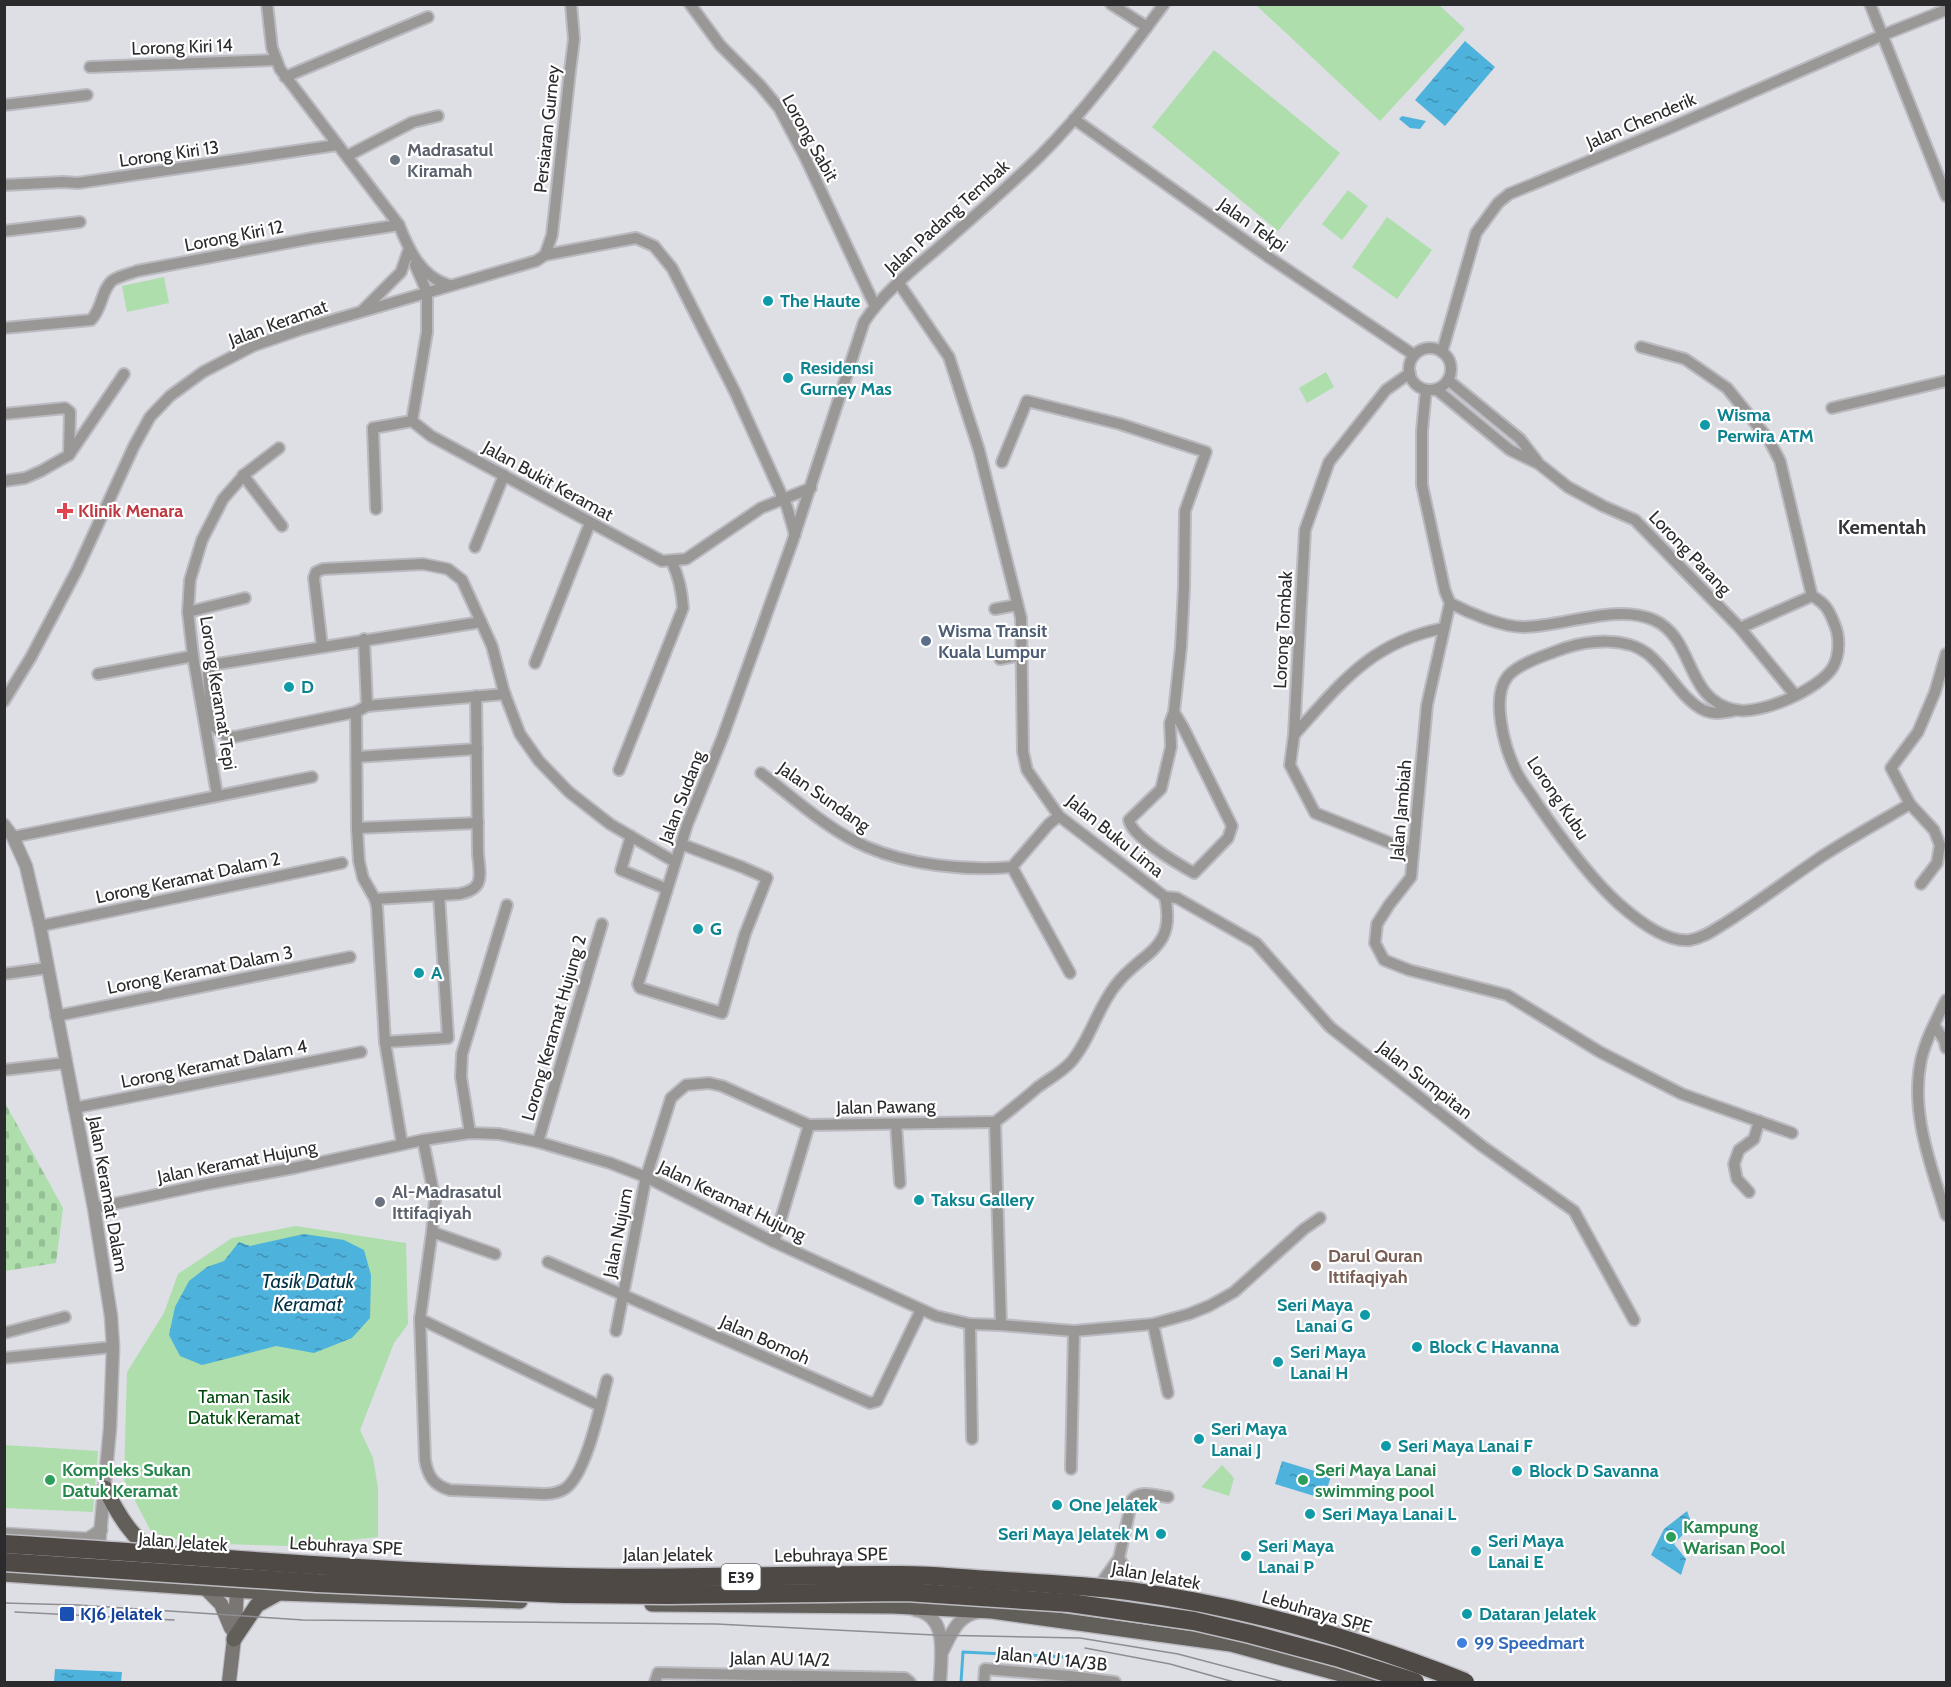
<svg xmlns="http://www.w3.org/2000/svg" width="1951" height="1687" font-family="Cabin,sans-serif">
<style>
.green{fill:#addeac}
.cemetery{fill:url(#cemetery-stones)}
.water{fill:url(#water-ripples)}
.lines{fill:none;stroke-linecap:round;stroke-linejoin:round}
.stream{stroke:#4db2dc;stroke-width:3}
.minor-casing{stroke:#babac0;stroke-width:14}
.tertiary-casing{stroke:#babac0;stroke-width:15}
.secondary-casing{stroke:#babac0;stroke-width:16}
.primary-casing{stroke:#babac0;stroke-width:18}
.minor{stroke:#9a9896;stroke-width:10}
.tertiary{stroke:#9a9896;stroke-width:12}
.secondary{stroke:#797673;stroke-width:14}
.primary{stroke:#625e5a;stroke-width:15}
.tram{stroke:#8d8d92;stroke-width:1.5}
.motorway-bridge-casing{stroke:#babac0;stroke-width:21;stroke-linecap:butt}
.motorway-bridge{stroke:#4e4945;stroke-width:18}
.worship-dot{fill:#6b7280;stroke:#fff;stroke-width:2}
.culture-dot{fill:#0f9aa8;stroke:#fff;stroke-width:2}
.health-dot{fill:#e0444e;stroke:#fff;stroke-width:2}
.service-dot{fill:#5c6f8a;stroke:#fff;stroke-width:2}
.education-dot{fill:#8d6e63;stroke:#fff;stroke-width:2}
.leisure-dot{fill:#2e9e5b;stroke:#fff;stroke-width:2}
.transit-dot{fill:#1a4fb4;stroke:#fff;stroke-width:2}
.shop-dot{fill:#3f7fe0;stroke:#fff;stroke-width:2}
.labels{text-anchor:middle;stroke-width:4.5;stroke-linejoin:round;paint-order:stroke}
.shield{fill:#fff;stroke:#6b6b6c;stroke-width:1.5}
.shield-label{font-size:16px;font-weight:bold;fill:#2b2b2d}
.street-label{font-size:18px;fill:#2b2b2d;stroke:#fff}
.worship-label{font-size:18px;font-weight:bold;fill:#5b616d;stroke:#fff;text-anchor:start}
.culture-label{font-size:18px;font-weight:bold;fill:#0d838f;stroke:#fff;text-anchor:start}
.health-label{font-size:18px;font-weight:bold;fill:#be3a42;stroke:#fff;text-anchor:start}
.service-label{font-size:18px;font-weight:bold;fill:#4e5e75;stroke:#fff;text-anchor:start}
.education-label{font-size:18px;font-weight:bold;fill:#785e54;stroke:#fff;text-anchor:start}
.park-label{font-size:18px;fill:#01490b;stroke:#fff}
.leisure-label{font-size:18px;font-weight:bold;fill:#27864d;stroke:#fff;text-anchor:start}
.transit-label{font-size:18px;font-weight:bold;fill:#164399;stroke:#fff;text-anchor:start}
.shop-label{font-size:18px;font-weight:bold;fill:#366cbe;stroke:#fff;text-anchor:start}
.neighbourhood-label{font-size:20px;font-weight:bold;fill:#343439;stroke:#fff}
.water-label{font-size:20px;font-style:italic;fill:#043345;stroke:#fff}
</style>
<defs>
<pattern id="cemetery-stones" width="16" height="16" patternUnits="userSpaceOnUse" patternTransform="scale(1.5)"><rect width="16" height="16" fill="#addeac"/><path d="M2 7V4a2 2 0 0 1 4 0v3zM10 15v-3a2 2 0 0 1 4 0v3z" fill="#95bf94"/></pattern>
<pattern id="water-ripples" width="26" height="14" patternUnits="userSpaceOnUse" patternTransform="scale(1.5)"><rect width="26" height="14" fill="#4db2dc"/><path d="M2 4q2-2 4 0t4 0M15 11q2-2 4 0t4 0" fill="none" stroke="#4091b3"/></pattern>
</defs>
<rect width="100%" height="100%" fill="#dedee5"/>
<g class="green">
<path d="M1256,5H1439L1465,29L1380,121Z"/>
<path d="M1214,50L1340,153L1278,231L1152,127Z"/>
<path d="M1348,190L1368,206L1342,240L1322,224Z"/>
<path d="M1387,217L1432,250L1397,299L1352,267Z"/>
<path d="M164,277L169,303L127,312L122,286Z"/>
<path d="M1326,372L1334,387L1307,403L1299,388Z"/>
<path d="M296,1226L406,1243L408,1324L394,1343L360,1430L373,1458L378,1488V1537L350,1540L332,1553L314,1548L311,1544L290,1546L191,1543L152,1533L124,1480L127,1372L164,1313L178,1274L232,1238Z"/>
<path d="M4,1445L98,1451L93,1512L5,1508Z"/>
<path d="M1222,1465L1234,1478L1229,1496L1201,1487Z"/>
</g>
<path class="cemetery" d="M5,1103L63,1208L56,1263L5,1271Z"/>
<g class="water">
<path d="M1465,41L1495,67L1445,126L1415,100Z"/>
<path d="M1402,116L1426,121L1420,129L1410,128L1399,119Z"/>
<path d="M304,1234L344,1240L364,1250L371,1275L370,1318L352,1338L314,1353L276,1346L202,1365L180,1356L169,1335L175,1307L189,1281L207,1267L224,1261L239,1242L250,1246Z"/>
<path d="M1282,1461L1331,1476L1324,1499L1275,1484Z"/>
<path d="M1687,1511L1692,1525L1674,1544L1686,1559L1681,1575L1651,1555L1664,1529Z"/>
<path d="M55,1669L122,1672L121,1682H54Z"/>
</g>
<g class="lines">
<path class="stream" d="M961,1682L963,1652L1067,1657"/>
<g class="minor-casing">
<g id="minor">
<path d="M267,4L272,48L280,69L399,225C409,250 421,277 449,285"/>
<path d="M690,4L720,45L760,85L779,108L806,159L875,306"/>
<path d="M1111,4L1147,27"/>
<path d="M1870,4L1946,196"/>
<path d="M90,67L275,60"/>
<path d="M285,77L428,17"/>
<path d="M4,105L87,95"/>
<path d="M1074,119L1267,256L1414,355"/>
<path d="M347,156L413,122L438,116"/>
<path d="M4,185L63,182L78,183L337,145"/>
<path d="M4,231L80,222"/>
<path d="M545,255L552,235L555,208L570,71L574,39L571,4"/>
<path d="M898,282L949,357L979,450L1021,618L1023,752L1027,770L1059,816L1165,897C1177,951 1141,951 1115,986C1097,1009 1090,1040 1071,1062C1062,1072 1049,1079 1038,1087C1024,1099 1010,1111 995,1122"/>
<path d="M363,310L401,272L409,249"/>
<path d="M4,328L91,320C103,308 101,289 113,280C120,276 129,274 137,271L313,238L399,225"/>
<path d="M1641,347L1685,359L1727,388L1769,440L1780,461L1812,596"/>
<circle cx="1430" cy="369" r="21"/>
<path d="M1442,352L1476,233L1498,203L1509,194L1665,130L1883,35L1946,10"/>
<path d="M1410,373L1386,390L1329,462L1305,530L1294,735L1290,765L1315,813L1413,852"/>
<path d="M1448,380L1520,439L1537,461"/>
<path d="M1436,389L1510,450L1539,464L1568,487L1603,506L1635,520L1740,628L1795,695"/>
<path d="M1426,390L1422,431V485L1445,591L1450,603L1427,705L1411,877L1389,905L1377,924L1375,943L1384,960L1409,970L1507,995L1600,1052L1682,1094L1792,1133"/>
<path d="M1832,408L1946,381"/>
<path d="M4,414L65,408L70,412L69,455"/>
<path d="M412,421L431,436L662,561L686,559L761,508L811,488"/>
<path d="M412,421L427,332V292L415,265"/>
<path d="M1002,462L1027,401L1120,424L1206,452L1185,511L1184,588L1181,647L1174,712L1170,723L1171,747L1161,789L1129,820C1132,837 1178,864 1194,873L1228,838L1232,826L1183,727L1174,712"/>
<path d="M243,475L282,526"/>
<path d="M4,481L25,478L41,471L69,455L124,374"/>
<path d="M376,509L373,428L412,421"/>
<path d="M475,547L504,475"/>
<path d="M1450,603C1469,613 1502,627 1523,627C1563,627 1616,603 1654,620C1696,639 1684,700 1736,710C1761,715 1820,689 1833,667C1840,654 1840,636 1834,623C1829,610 1825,603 1812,596L1740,628"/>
<path d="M995,609L1017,605"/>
<path d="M188,612L245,598"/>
<path d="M364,639L367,706L356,712L357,828L359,861L363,878L375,899L377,907L385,1042"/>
<path d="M322,646L314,578L316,572L323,569L423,564L448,569L462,580L492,646L504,692L520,734L539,761L569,792L610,824L675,862"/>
<path d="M1000,659L1022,655"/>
<path d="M535,663L590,523"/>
<path d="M98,674L193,656"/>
<path d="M4,701L31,657L77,570L134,446L150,417L170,396L203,372L253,346L302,329L536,261L545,255L636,238L654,246L672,268L735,392L787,507L795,535"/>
<path d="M367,706L505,694"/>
<path d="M1737,710C1727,712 1716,715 1706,711C1694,707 1683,694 1675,684C1667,674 1659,663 1648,654C1626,637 1590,640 1565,648C1549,654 1519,663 1508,676C1490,697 1505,749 1516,771C1521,782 1530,792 1536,802C1558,834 1590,878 1619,904C1636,919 1666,943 1690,940C1704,938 1715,929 1727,922C1760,901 1791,877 1824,855C1852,837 1881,821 1910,804"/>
<path d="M356,712L234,737L225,735L213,726L208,674L211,665L481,622"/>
<path d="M1294,735C1341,683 1371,642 1444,628"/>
<path d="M357,757L477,749"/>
<path d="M619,770L683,608C682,591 679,577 672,562"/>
<path d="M761,773C795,799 828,830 867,847C909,865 966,871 1012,867L1049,824L1059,816"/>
<path d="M217,794L193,656L188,612L190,580L202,540L223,499L245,474L279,448"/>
<path d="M357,828L478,823"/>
<path d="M631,836L621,870L667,889"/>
<path d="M13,837L312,777"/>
<path d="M681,844L742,867L767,878L745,934L722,1013L640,988L638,984L687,825L723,736L792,543L864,322C883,293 911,271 938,248C972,218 1007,188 1040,156C1086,110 1125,57 1164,4"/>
<path d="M1012,867L1070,973"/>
<path d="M1921,884L1937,863L1940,845L1934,830L1910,804L1891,768L1918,732L1935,692L1946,654"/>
<path d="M1165,897L1177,898L1256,943L1330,1027L1482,1146L1574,1211L1634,1320"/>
<path d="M375,899L459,894C485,889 480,876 478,854L476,696"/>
<path d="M40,926L342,863"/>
<path d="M4,974L48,968"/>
<path d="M1946,1000C1937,1019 1926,1038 1921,1060C1910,1113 1931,1165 1946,1215"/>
<path d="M56,1016L350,957"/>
<path d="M1934,1025L1944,1040L1946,1048"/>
<path d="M4,1070L65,1063"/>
<path d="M74,1108L361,1052"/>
<path d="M995,1122L1001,1325"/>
<path d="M896,1124L900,1183"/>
<path d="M470,1133L461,1077L462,1054L507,905"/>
<path d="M423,1140L435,1200L432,1232L420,1319L425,1460C428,1476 433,1485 450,1490L544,1494C551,1494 559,1493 566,1488C587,1472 600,1406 607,1380"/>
<path d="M538,1142L602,924"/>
<path d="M402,1144L385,1042L448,1038L439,895"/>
<path d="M1749,1192L1737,1179L1734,1164L1739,1150L1754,1139L1759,1121"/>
<path d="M94,1208L207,1184L294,1168L423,1140L470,1133L499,1134L538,1142L610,1163L646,1177L774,1242L936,1316L970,1324L1001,1325L1074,1331L1153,1324L1189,1314L1209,1306L1234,1292L1304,1229L1320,1218"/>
<path d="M432,1232L495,1254"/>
<path d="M774,1242L809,1125"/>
<path d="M548,1262L870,1403L877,1401L921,1310"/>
<path d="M420,1319L600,1406"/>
<path d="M970,1324L972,1439"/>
<path d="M1153,1324L1168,1393"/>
<path d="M616,1331L646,1177L671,1098L686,1085L709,1083L722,1086L809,1125L995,1122"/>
<path d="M4,1333L65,1317"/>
<path d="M4,1358L113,1347"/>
<path d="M1071,1469L1074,1331"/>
<path d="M1119,1558L1139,1591"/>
<path d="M1099,1586L1119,1558L1132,1500C1140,1489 1156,1496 1168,1497"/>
<path d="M1333,1634L1349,1628L1360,1622"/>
<path d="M655,1682L658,1673L905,1678L910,1682"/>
<path d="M984,1682L985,1669L1069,1676L1115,1682"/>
</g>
</g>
<g class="tertiary-casing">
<g id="tertiary">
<path d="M4,825L13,837L26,866L40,926L94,1208L111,1316L113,1347L110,1428L98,1556"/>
<path d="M4,1534L88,1539L101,1530"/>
<path d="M915,1610C949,1615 941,1657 940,1682"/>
<path d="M942,1652C951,1635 957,1615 979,1612"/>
</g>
</g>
<g class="secondary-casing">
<g id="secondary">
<path d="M206,1589L221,1604L231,1628"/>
<path d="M229,1682L234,1639L237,1591"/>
</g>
</g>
<g class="primary-casing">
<g id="primary">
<path d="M105,1488C118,1515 133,1539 158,1556"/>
<path d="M4,1574L279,1593L520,1601"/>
<path d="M652,1604L893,1606L992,1611L1231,1644L1370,1682"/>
<path d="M234,1639L257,1605L277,1594"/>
</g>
</g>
<use href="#minor" class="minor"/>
<use href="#tertiary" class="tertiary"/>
<use href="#secondary" class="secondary"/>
<use href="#primary" class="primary"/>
<g class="tram">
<path d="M4,1603L78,1605L303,1620L717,1624L934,1635L1080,1638L1178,1654L1284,1682"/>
<path d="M15,1612L174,1620"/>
<path d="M1085,1648L1170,1664L1234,1682"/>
</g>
<g class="motorway-bridge-casing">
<g id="motorway-bridge">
<path d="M4,1544C192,1555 379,1573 567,1577C678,1580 789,1574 900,1575C930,1575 960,1578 989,1580C1036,1583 1083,1585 1129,1591C1243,1606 1359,1640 1465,1682"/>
<path d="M4,1562L317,1583L564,1594L668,1595L906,1592L1070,1603L1194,1621L1250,1634L1336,1657L1415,1682"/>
</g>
</g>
<use href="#motorway-bridge" class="motorway-bridge"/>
</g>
<g class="worship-dot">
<circle cx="395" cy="160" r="6"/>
<circle cx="380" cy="1202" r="6"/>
</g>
<g class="culture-dot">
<circle cx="768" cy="301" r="6"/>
<circle cx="788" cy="378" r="6"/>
<circle cx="1705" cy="425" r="6"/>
<circle cx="289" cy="687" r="6"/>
<circle cx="698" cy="929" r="6"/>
<circle cx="419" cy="973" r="6"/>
<circle cx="919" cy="1200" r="6"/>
<circle cx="1365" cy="1315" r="6"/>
<circle cx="1417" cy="1347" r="6"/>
<circle cx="1278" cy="1362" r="6"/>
<circle cx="1199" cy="1439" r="6"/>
<circle cx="1386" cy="1446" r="6"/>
<circle cx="1517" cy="1471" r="6"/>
<circle cx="1057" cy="1505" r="6"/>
<circle cx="1310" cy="1514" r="6"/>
<circle cx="1161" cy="1534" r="6"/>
<circle cx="1476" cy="1551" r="6"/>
<circle cx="1246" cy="1556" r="6"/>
<circle cx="1467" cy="1614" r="6"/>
</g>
<path class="health-dot" d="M62 502h6v6h6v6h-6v6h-6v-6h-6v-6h6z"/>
<circle class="service-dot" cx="926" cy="641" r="6"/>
<circle class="education-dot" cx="1316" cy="1266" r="6"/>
<g class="leisure-dot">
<circle cx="50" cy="1480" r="6"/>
<circle cx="1303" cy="1480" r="6"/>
<circle cx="1671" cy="1537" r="6"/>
</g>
<rect class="transit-dot" x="59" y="1606" width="16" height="16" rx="3"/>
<circle class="shop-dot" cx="1462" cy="1643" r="6"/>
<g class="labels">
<rect class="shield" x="721.5" y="1564" width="39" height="26" rx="4.5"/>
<g class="shield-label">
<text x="741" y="1583">E39</text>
</g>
<g class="street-label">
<text transform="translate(182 47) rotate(-2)" y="6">Lorong Kiri 14</text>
<text transform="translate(1641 121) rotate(-23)" y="6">Jalan Chenderik</text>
<text transform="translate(547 129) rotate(-84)" y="6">Persiaran Gurney</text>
<text transform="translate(810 138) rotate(61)" y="6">Lorong Sabit</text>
<text transform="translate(169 154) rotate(-8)" y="6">Lorong Kiri 13</text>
<text transform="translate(947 217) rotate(-42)" y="6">Jalan Padang Tembak</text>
<text transform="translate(1253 225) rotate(35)" y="6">Jalan Tekpi</text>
<text transform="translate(234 236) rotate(-11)" y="6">Lorong Kiri 12</text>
<text transform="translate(278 323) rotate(-20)" y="6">Jalan Keramat</text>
<text transform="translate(548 481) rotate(29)" y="6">Jalan Bukit Keramat</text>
<text transform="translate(1690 553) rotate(46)" y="6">Lorong Parang</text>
<text transform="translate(1283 630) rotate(-87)" y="6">Lorong Tombak</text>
<text transform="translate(218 693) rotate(81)" y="6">Lorong Keramat Tepi</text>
<text transform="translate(682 797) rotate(-69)" y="6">Jalan Sudang</text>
<text transform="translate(824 797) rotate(35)" y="6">Jalan Sundang</text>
<text transform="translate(1558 798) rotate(56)" y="6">Lorong Kubu</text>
<text transform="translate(1401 810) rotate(-85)" y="6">Jalan Jambiah</text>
<text transform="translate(1115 836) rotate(39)" y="6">Jalan Buku Lima</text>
<text transform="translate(188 878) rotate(-12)" y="6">Lorong Keramat Dalam 2</text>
<text transform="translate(200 970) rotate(-11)" y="6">Lorong Keramat Dalam 3</text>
<text transform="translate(554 1028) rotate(-74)" y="6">Lorong Keramat Hujung 2</text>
<text transform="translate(214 1064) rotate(-11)" y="6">Lorong Keramat Dalam 4</text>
<text transform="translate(1425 1080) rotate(38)" y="6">Jalan Sumpitan</text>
<text transform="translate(886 1107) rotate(-1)" y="6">Jalan Pawang</text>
<text transform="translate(237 1162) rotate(-11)" y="6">Jalan Keramat Hujung</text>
<text transform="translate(108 1194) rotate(80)" y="6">Jalan Keramat Dalam</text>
<text transform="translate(732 1201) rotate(26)" y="6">Jalan Keramat Hujung</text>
<text transform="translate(618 1233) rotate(-79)" y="6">Jalan Nujum</text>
<text transform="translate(765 1340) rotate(24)" y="6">Jalan Bomoh</text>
<text transform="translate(183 1542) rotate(4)" y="6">Jalan Jelatek</text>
<text transform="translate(346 1546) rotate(3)" y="6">Lebuhraya SPE</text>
<text x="668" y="1561">Jalan Jelatek</text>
<text transform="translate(831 1555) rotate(-1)" y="6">Lebuhraya SPE</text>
<text transform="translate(1156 1576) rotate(10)" y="6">Jalan Jelatek</text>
<text transform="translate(1317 1612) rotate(16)" y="6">Lebuhraya SPE</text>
<text transform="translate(780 1659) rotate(1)" y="6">Jalan AU 1A/2</text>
<text transform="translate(1052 1659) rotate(6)" y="6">Jalan AU 1A/3B</text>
</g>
<g class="worship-label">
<text x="407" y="156">Madrasatul<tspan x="407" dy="21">Kiramah</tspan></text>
<text x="392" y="1198">Al-Madrasatul<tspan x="392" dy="21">Ittifaqiyah</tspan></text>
</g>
<g class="culture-label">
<text x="780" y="307">The Haute</text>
<text x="800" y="374">Residensi<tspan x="800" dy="21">Gurney Mas</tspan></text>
<text x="1717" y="421">Wisma<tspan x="1717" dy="21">Perwira ATM</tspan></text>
<text x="301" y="693">D</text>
<text x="710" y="935">G</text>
<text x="431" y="979">A</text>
<text x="931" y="1206">Taksu Gallery</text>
<text x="1353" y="1311" text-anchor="end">Seri Maya<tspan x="1353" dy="21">Lanai G</tspan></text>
<text x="1429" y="1353">Block C Havanna</text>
<text x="1290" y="1358">Seri Maya<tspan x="1290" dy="21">Lanai H</tspan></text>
<text x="1211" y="1435">Seri Maya<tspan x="1211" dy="21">Lanai J</tspan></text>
<text x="1398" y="1452">Seri Maya Lanai F</text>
<text x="1529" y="1477">Block D Savanna</text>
<text x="1069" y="1511">One Jelatek</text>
<text x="1322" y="1520">Seri Maya Lanai L</text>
<text x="1149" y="1540" text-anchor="end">Seri Maya Jelatek M</text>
<text x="1488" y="1547">Seri Maya<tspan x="1488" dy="21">Lanai E</tspan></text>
<text x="1258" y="1552">Seri Maya<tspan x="1258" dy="21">Lanai P</tspan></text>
<text x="1479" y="1620">Dataran Jelatek</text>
</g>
<g class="health-label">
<text x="78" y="517">Klinik Menara</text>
</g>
<g class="service-label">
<text x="938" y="637">Wisma Transit<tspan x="938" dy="21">Kuala Lumpur</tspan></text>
</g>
<g class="education-label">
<text x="1328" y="1262">Darul Quran<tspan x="1328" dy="21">Ittifaqiyah</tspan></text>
</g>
<g class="park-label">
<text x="244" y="1403">Taman Tasik<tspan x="244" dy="21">Datuk Keramat</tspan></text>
</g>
<g class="leisure-label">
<text x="62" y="1476">Kompleks Sukan<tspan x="62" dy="21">Datuk Keramat</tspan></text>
<text x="1315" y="1476">Seri Maya Lanai<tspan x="1315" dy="21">swimming pool</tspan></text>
<text x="1683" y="1533">Kampung<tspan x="1683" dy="21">Warisan Pool</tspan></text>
</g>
<g class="transit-label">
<text x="80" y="1620">KJ6 Jelatek</text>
</g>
<g class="shop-label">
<text x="1474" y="1649">99 Speedmart</text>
</g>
<g class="neighbourhood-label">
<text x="1882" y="534">Kementah</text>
</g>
<g class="water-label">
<text x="308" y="1288">Tasik Datuk<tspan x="308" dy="23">Keramat</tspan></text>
</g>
</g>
<rect width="1951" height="1687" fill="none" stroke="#2b2b2d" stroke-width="12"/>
</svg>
